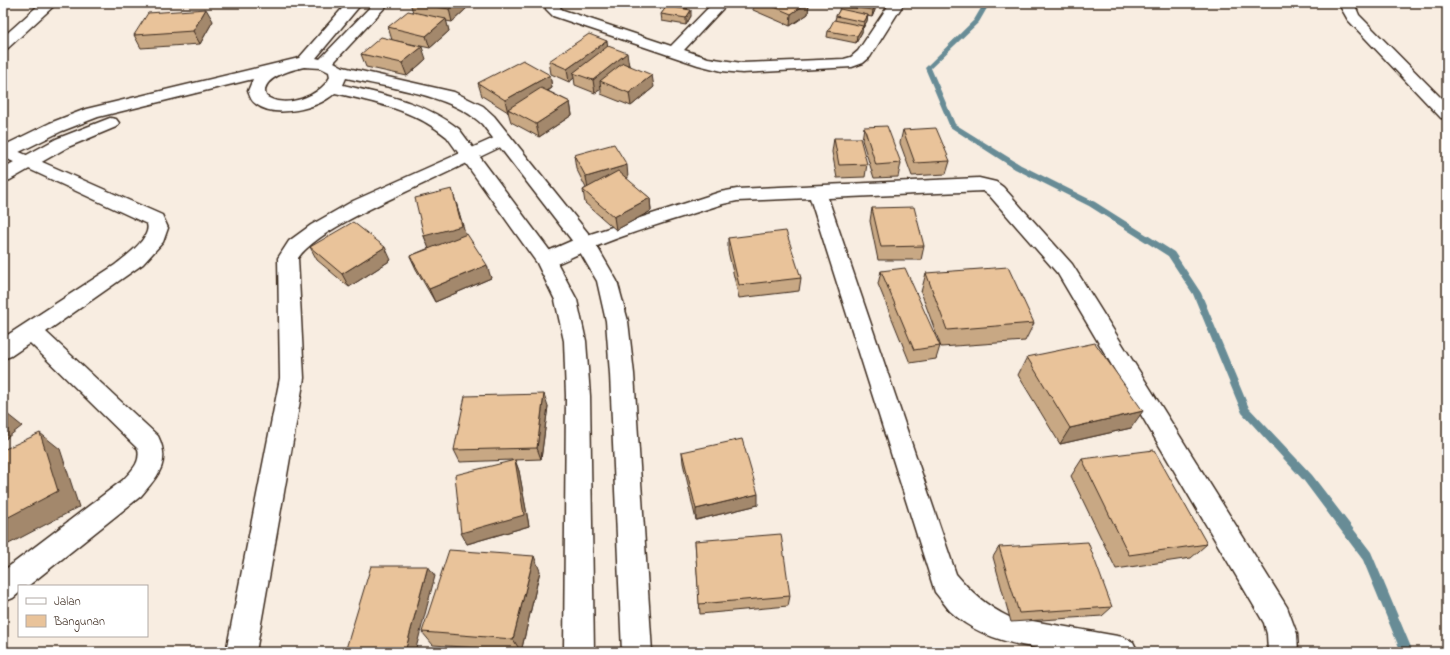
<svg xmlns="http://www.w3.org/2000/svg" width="1450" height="655" font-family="'Indie Flower',sans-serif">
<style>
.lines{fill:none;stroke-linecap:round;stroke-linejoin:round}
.stream{fill:#678c96;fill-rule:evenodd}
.minor-casing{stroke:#3b2a1e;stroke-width:3}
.tertiary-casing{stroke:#3b2a1e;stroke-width:3}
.minor{fill:#fff;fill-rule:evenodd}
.tertiary{fill:#fff;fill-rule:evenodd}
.wall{fill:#c8a884;stroke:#3b2a1e}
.shaded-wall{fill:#a3886c;stroke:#3b2a1e}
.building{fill:#e9c39a;stroke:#3b2a1e}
</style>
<rect width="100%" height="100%" fill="#f8ede1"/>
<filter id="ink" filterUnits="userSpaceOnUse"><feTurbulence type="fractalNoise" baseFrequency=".025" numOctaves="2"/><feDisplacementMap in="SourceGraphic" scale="8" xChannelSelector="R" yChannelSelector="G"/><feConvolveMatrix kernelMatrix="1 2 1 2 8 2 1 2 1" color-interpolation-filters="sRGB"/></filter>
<g filter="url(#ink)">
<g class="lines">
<path class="stream" d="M984,3H990L979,22L931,68L955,124L1021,165L1095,202L1174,252L1201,293L1249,408L1312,475L1371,552L1413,652H1401L1363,560L1304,481L1242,413L1193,294L1168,256L1089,206L1015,169L950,127L925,68L974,20Z"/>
<g class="minor-casing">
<g id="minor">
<path d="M41,3H57L8,48L3,50V37Z"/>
<path d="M546,3H562L560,8L563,10L671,46L713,3H728L684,50L708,58L742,63L844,59L851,57L858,51L890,3H904L870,57L863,63L852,67L742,73L722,71L698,65L553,16L546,9Z"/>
<path d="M1340,3H1354L1359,15L1447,104V119L1441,118L1348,20L1340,6Z"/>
<path d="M503,134L509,135L512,139L509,143C477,158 445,174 412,189C382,203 316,232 298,258L304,378L256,652H226L280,378L278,258L289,241L311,225L353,201Z"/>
<path d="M6,146L162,215L168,228L163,242L143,264L46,332L158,436C171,463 158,476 141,496L28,586H19V593L13,598L3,602V571L123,480C132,470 141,463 138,449L30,343L11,356L3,359V338L115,265C125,257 152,238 147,224L3,157V147Z"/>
<path d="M979,178L996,182L1003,187L1072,264L1287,607L1297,634L1298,652H1268L1267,634L1264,623L1058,274L989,195L983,191L828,198L956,574C972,593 986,606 1009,617L1123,637L1133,642L1138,652C1076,652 996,655 950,611C945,605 940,598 935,592L810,198L737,201L723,204C677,219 625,233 581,253C568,258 553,269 539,265L536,260L539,255L578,238L720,192L737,189Z"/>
</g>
</g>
<g class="tertiary-casing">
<g id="tertiary">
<path d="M347,3H362L316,58L320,59L374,3H389L334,62L343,67L454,92L483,106L494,116L592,238L617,281L628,321L634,374L652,652H622L610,374L606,321L597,281L577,247L482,124C450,94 389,88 346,78L343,85C384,95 425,102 459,129L553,255L577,300L586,341L590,396L594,652H564L566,396L564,341L555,300L537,263L447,137C413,109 377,103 335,93C318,109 275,119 256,104C251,101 250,96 248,91L253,79L98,117L62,131L9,157L3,159V146L50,123L86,109L299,58ZM304,67L321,68L329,72L330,77C321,96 284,110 266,96C259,78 291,70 304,67Z"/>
<path d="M110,118L116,119L119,123L116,127L68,147L10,180L3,182V168L56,139Z"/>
</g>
</g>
<use href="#minor" class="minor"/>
<use href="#tertiary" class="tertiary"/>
</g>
<g class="wall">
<path d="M410,3H467L468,7L452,22L446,21L449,31L430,48L392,40L388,27L413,12Z"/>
<path d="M654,3H691L687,9L691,16L686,25L662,21L661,14L666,8L654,6Z"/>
<path d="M753,3H809L808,14L790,26L753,10Z"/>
<path d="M837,3H870L875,10L872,17L867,16V21L863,28H862V32L856,43L827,37L828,31L835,20L836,16L839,11L840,3Z"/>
<path d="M213,21L200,44L141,48L134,35Z"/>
<path d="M608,46L654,87L631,106L601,94V89L595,93L575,85L574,78L569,82L551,74L549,61Z"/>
<path d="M361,54L426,59L407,76L366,67Z"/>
<path d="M550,75L552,88L548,91L570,102L572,115L539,137L511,122L508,112L482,96L478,83Z"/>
<path d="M864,127L901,163L898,177L874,178L862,140Z"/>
<path d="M903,130L950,161L946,174L912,176L900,143Z"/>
<path d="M834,138L867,164L865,177L837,178L832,152Z"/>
<path d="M574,155L628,178L626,179L650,198L651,211L616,230L585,203L583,190L586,188L576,168Z"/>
<path d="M456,202L465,234L491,278L435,302L416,269L410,256L429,248L424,236Z"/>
<path d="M872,208L924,246L921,260H878L870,221Z"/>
<path d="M728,238L801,278L799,291L739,298L728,251Z"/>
<path d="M310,247L391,260L349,287L317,260Z"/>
<path d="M881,271L940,346L936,359L910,363L878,284Z"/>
<path d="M926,273L1034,323L1025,341L941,347L921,292Z"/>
<path d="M1027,357L1131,428L1060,444L1018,375Z"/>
<path d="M548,406L541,459L515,460L519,471L529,526L467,544L512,460L460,462L454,450Z"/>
<path d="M682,452L758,505L696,520L683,463Z"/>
<path d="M1082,459L1207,544L1191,558L1116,569L1071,476Z"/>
<path d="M695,541L790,596L788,606L700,614Z"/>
<path d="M999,547L1112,607L1102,616L1011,622L993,557Z"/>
<path d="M540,571L521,652L481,649L483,652L477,648L433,645L422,632Z"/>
</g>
<g class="shaded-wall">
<path d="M456,3H467L468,7L452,22L449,9Z"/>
<path d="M686,3H691L685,11V5Z"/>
<path d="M807,3H809L808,14L790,26L791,14Z"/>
<path d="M876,4L875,10L872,17L873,10Z"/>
<path d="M206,9L213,21L200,44L193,31Z"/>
<path d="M691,10V16L686,25V18Z"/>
<path d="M868,15L867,21L863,28L864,22Z"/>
<path d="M446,19L449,31L430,48L426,36Z"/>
<path d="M863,26L862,32L856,43L857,36Z"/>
<path d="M607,41L609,54L573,73L574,78L569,82L567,69Z"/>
<path d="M422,47L426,59L407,76L402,63Z"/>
<path d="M627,53L629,66L600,81L601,89L595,93L593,80Z"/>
<path d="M550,75L552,88L511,111L508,109V113L505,100Z"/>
<path d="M652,75L654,87L631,106L629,93Z"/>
<path d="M570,102L572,115L539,137L536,124Z"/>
<path d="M627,165L628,178L588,190L586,177Z"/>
<path d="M452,189L467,239L429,249L424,236Z"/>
<path d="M650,198L651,211L616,230L614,217Z"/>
<path d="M385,247L391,260L349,287L342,274Z"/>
<path d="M487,265L491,278L435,302L429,289Z"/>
<path d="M544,394L548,406L541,459L537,448Z"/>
<path d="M1143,411L1131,428L1060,444L1070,428Z"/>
<path d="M7,414L22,426L3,441V417Z"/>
<path d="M40,433L60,449L79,507L3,547V520Z"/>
<path d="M515,460L519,471L529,526L467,544L461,533Z"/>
<path d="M758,494V505L696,520V509Z"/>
<path d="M534,556L540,571L521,652L513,639Z"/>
<path d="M428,566L435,576L415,652H405Z"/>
</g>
<g class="building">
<path d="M413,3H456L449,9Z"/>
<path d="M674,3H686L685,5Z"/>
<path d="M765,3H807L791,14Z"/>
<path d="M841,3H869L876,4L873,10L840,6Z"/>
<path d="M667,6L691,10L686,18L661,14Z"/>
<path d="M206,9L193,31L134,35L148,13Z"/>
<path d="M840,9L868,15L864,22L836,16Z"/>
<path d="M408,11L446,19L426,36L388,27Z"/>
<path d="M834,20L863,26L857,36L828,31Z"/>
<path d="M589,34L607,41L567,69L549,61Z"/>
<path d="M381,37L422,47L402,63L361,54Z"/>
<path d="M608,46L627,53L593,80L573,73Z"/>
<path d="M523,60L550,75L505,100L478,83Z"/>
<path d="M623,63L652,75L629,93L600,81Z"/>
<path d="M541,88L570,102L536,124L508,109Z"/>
<path d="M887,126L901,163L876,165L864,127Z"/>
<path d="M936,128L950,161L915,163L903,130Z"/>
<path d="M834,138H860L867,164L839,165Z"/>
<path d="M614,144L627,165L586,177L574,155Z"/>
<path d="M618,171L650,198L614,217L583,190Z"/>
<path d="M452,189L462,226L424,236L415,198Z"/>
<path d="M914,207L924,246L881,247L872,208Z"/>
<path d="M353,222L385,247L342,274L310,247Z"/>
<path d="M786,231L801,278L739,285L728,238Z"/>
<path d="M467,234L487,265L429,289L410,256Z"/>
<path d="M1008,267L1034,323L947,330L926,273Z"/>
<path d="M905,268L940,346L914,350L881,271Z"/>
<path d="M1095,343L1143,411L1070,428L1027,357Z"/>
<path d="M544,394L537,448L454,450L465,396Z"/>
<path d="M3,411L7,414L3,417Z"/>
<path d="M40,433L58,491L3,520V450Z"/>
<path d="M742,439L758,494L696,509L682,452Z"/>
<path d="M1154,450L1207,544L1129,555L1082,459Z"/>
<path d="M515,460L524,515L461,533L455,475Z"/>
<path d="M781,534L790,596L699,604L695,541Z"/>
<path d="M1088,542L1112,607L1019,613L999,547Z"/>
<path d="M449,550L534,556L513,639L422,632Z"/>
<path d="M371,566H428L405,652H345Z"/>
<path d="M480,648L481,652H468Z"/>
</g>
</g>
<rect width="1450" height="655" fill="none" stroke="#fff" stroke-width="16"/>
<rect x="8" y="8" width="1434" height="639" fill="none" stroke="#3b2a1e" stroke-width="1.5" filter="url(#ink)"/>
<rect x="18" y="585" width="130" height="52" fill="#ffffff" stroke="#b1aaa5"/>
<rect x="26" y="598" width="20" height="6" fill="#ffffff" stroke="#b1aaa5"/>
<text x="54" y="605" font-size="12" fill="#3b2a1e">Jalan</text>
<rect x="26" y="615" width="20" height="12" fill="#e9c39a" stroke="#b1aaa5"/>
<text x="54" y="625" font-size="12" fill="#3b2a1e">Bangunan</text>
</svg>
